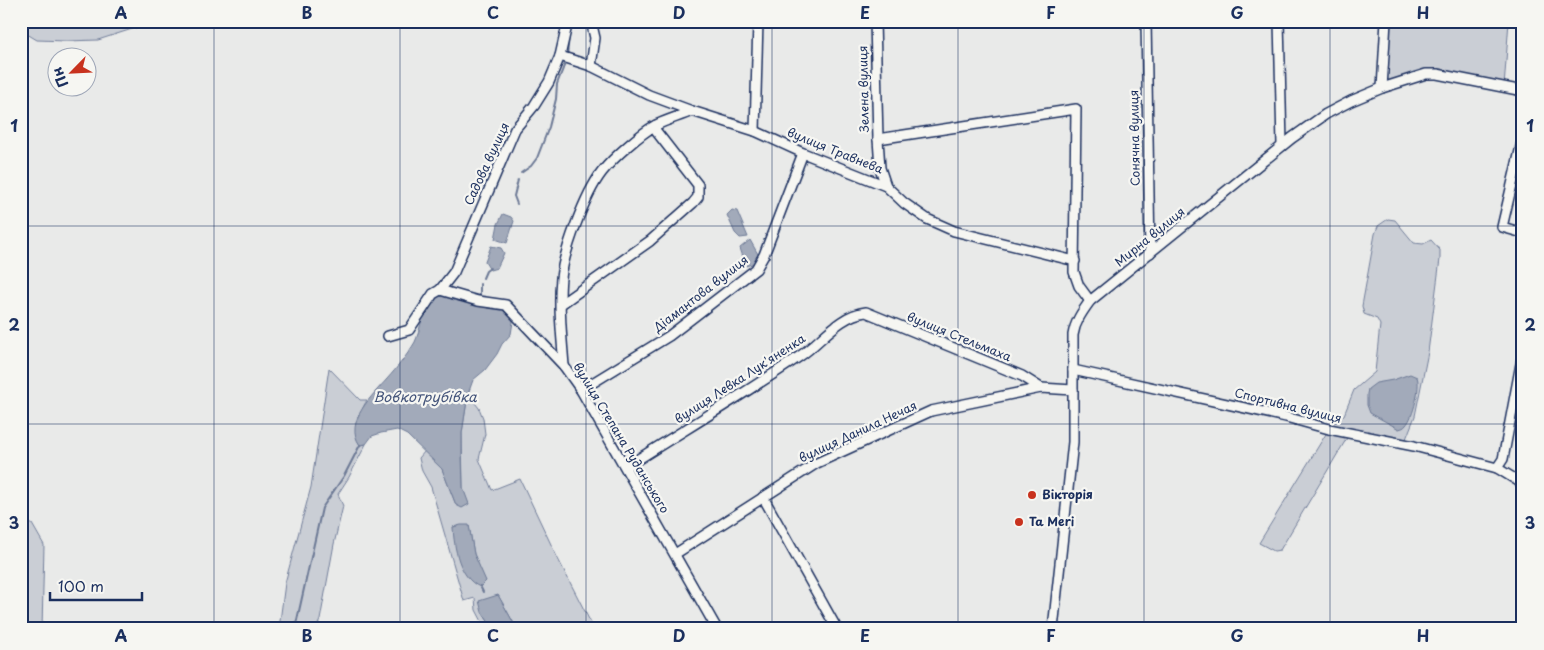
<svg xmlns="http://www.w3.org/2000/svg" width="1544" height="650" font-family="'Playpen Sans',sans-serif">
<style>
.green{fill:#caced5;stroke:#727e9a;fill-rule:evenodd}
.water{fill:#a2aaba;stroke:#6c7995}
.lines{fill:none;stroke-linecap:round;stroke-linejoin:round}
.stream{stroke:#6c7995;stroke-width:2}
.minor-casing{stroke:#1b2f5e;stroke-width:12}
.minor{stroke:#f6f6f2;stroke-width:9}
.grid{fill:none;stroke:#1b2f5e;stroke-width:1;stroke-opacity:0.55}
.poi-dot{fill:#c8321e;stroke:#f6f6f2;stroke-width:2}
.labels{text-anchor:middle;stroke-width:4.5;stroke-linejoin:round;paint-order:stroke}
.street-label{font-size:12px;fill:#1b2f5e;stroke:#f6f6f2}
.poi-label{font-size:12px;font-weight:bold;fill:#1b2f5e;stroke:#f6f6f2;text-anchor:start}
.water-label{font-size:14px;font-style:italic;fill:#44547a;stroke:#f6f6f2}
.neatline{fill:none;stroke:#1b2f5e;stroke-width:2}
.grid-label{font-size:16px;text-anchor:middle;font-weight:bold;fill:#1b2f5e}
</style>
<rect width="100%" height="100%" fill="#e9eae9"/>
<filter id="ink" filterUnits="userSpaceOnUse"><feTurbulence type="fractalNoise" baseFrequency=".02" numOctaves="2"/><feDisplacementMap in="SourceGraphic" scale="10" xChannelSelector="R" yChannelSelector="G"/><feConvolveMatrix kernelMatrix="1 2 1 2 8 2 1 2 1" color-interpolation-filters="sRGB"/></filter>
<g filter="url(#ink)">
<g class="green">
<path d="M21,21H157L98,40L66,41L37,40L27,34H21Z"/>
<path d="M1387,21H1509L1504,87L1437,74L1382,88Z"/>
<path d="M1388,219L1395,220L1414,243L1423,244L1431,240L1440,250V259L1428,352L1415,416L1404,444L1350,433L1280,550L1274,551L1259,543L1329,429L1331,423L1344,415L1354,390L1375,372L1380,325L1377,319L1364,314L1362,306L1375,234L1378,226Z"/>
<path d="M329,368L360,400H367C360,413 350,431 360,445L366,444L349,477L338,494L343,506L334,544L320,620L316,629H279L285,583L311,487Z"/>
<path d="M468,394L479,408L483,418L485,434L479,459L492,490L520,479L557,557L594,629H517L498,595L482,612L493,629H486L476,610L475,598L464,601L431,487L422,471L419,458L425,451L442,469L456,505L463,488L462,433ZM469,526L474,554L485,581L453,527Z"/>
<path d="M21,523L32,524L44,545L42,629H21Z"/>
</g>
<g class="water">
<path d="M732,210L737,211L748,237L740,238L735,233L727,215Z"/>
<path d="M503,214L511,217L514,221L507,243L495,239L498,224Z"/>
<path d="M750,240L759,256L758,262L746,266L740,248Z"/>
<path d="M491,246L501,248L504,253L497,268L490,270L485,262Z"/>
<path d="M439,294L501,308L512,317L513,322L511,334L502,344L497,354L485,370L473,380L468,394L462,433V453L463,488L469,504L462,508L456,505L442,469L407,435L397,430L381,433L372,436L366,444L360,445C343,422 373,395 387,379C397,368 408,354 415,342C420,331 421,318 426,309C429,303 435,298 439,294Z"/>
<path d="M1410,374L1417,377C1421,386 1413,418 1406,425C1404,428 1402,428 1399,429L1370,413L1367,405V394L1368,389L1376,383L1393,380Z"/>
<path d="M461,525H469L474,554L486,581L480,587C459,578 454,547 453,527Z"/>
<path d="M498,595L517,629H493L482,612L479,601Z"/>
</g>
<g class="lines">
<g class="stream">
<path d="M567,56L569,36"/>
<path d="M521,173L531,166L537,158L549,127L556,99L557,84L566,61"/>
<path d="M517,204L514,196L518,180"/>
<path d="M483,278L486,271L490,268"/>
<path d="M480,297V284"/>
<path d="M480,586L483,592"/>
<path d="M295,629L322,508L344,476L360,445"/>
</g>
<g class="minor-casing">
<g id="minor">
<path d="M875,21L878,139L880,168L886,186"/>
<path d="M1146,21L1150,253"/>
<path d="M1279,21L1282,145"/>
<path d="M560,56L591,66L649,95L692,111L755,131L803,153L886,186L904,203L927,219L954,231L1075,261"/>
<path d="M591,66L595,38L591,21"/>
<path d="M1382,88L1386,21"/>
<path d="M755,131L758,21"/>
<path d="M1523,138L1502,227L1523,233"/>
<path d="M878,139L1076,109L1074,272L1079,286L1090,301"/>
<path d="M440,290L478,301L506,305L564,366L581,390L717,629"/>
<path d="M561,304L650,241L693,203L698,197V185L656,131L655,126"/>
<path d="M388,336L409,330L433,294L440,290L454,272L515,129L534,106L549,82L560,56L568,21"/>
<path d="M564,366C562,338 558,307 561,278C564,251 585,194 602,172C613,158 640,134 656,125C667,120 680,116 692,111"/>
<path d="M1073,370L1286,417L1329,429L1414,446L1497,468L1523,484"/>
<path d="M581,390L669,336L756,269L764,255L803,153"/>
<path d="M626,467C684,430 743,395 800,356C821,342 839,315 866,312L1022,376L1041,388"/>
<path d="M1497,468L1503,459L1523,353"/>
<path d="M763,497L837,629"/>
<path d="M675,554L817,463L931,411L1041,388L1073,390"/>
<path d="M1053,629L1073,442V335C1075,322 1082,312 1090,301L1292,138L1326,114L1351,101L1382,88L1426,74H1437L1523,91"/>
</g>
</g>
<use href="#minor" class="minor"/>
</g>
</g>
<path class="grid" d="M214,21V629M400,21V629M586,21V629M772,21V629M958,21V629M1144,21V629M1330,21V629M21,226H1523M21,424H1523"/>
<g class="poi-dot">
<circle cx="1032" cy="495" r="5"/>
<circle cx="1019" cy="522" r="5"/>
</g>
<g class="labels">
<g class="street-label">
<text transform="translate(864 89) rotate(-91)" y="4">Зелена вулиця</text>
<text transform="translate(1135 138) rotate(-91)" y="4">Сонячна вулиця</text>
<text transform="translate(835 151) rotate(22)" y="4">вулиця Травнева</text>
<text transform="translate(487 164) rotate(-65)" y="4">Садова вулиця</text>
<text transform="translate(1150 237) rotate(-39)" y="4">Мирна вулиця</text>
<text transform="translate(701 294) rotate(-38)" y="4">Діамантова вулиця</text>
<text transform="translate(959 337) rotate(22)" y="4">вулиця Стельмаха</text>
<text transform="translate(740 379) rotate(-33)" y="4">вулиця Левка Лук'яненка</text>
<text transform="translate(1288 406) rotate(14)" y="4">Спортивна вулиця</text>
<text transform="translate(858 432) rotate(-25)" y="4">вулиця Данила Нечая</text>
<text transform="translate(621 438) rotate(59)" y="4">вулиця Степана Руданського</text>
</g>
<g class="poi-label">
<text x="1042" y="499">Вікторія</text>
<text x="1029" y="526">Ta Meri</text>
</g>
<g class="water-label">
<text x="425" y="402">Вовкотрубівка</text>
</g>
</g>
<rect width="1544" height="650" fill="none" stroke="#f6f6f2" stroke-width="55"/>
<g transform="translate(72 72) rotate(246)"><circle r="24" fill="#f6f6f2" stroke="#9ea6b7"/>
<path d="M0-4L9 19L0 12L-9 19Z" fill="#c8321e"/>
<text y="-8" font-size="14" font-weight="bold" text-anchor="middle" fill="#1b2f5e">Пн</text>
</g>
<path d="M50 592v8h92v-8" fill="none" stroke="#1b2f5e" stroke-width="2.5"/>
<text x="58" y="592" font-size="15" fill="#1b2f5e" stroke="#f6f6f2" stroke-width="4" paint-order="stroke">100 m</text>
<rect x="28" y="28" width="1488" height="594" class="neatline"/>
<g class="grid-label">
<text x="121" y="19">A</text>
<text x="307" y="19">B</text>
<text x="493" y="19">C</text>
<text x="679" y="19">D</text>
<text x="865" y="19">E</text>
<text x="1051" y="19">F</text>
<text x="1237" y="19">G</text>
<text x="1423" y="19">H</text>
<text x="14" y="132">1</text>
<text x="1530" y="132">1</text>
<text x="14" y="331">2</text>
<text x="1530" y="331">2</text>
<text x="14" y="529">3</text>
<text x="1530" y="529">3</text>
<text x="121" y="642">A</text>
<text x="307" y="642">B</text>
<text x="493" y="642">C</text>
<text x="679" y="642">D</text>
<text x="865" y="642">E</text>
<text x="1051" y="642">F</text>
<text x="1237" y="642">G</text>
<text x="1423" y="642">H</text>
</g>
</svg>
